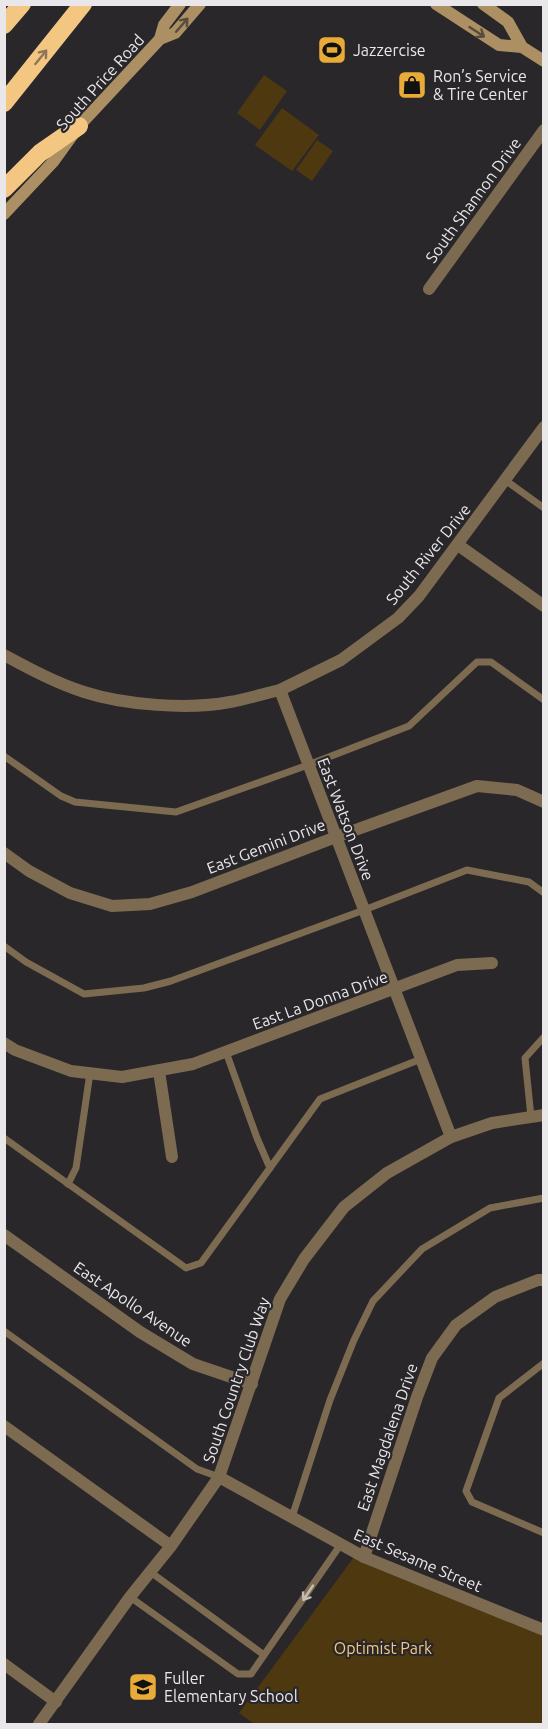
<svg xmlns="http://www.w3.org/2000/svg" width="548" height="1729" font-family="Ubuntu,sans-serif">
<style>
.green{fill:#4e3810}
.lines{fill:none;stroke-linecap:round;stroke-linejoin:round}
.service{stroke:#7c6b50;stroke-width:7}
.minor{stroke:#7c6b50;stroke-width:12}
.tertiary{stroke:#7c6b50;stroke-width:12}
.secondary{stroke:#ac9064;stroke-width:12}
.motorway{stroke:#f3c782;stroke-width:18}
.oneway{stroke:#574c3e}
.oneway2{stroke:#8e7756}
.oneway3{stroke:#c3bcb3}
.labels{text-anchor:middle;stroke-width:4.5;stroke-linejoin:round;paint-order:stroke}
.poi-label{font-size:16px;fill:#e9e7e9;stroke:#29272a;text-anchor:start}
.street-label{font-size:16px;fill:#e9e7e9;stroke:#29272a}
.park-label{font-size:16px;fill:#f6c980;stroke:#29272a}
</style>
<rect width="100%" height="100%" fill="#29272a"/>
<g class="green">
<path d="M264,75L287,91L260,130L237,113Z"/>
<path d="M282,108L319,135L292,171L255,145Z"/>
<path d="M317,140L333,151L312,181L296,170Z"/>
<path d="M357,1553L543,1630V1724H254L239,1713Z"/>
</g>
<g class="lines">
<g class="service">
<path d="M505,480L544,508"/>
<path d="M4,756L61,796L75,802L176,812L308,765L409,726L477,662H491L544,700"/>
<path d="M4,946L26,962L84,994L144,988L171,981L364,910L467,870L529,882L544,893"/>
<path d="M226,1052L257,1138L270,1168"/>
<path d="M531,1117L525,1058L544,1037"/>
<path d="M4,1138L186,1268L201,1263L320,1099L421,1059"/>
<path d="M68,1184L76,1168L90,1073"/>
<path d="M4,1331L197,1469L219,1477"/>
<path d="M544,1363L499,1398L466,1491L472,1502L544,1533"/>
<path d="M292,1517L330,1400L354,1340L373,1301L422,1249L490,1208L544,1198"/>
<path d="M149,1571L264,1655"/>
<path d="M130,1597L238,1674H251L341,1544"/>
</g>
<g class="minor">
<path d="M429,289L544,130"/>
<path d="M458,545L544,606"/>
<path d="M4,655C30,669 56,683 84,692C124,705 189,710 230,702C247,699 263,694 280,690L451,1137"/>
<path d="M280,690L341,660L398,618L419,596L544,427"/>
<path d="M4,853L29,871L70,893L112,906L150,904L192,892L336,837L477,786L517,790L544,802"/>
<path d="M4,1043L15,1050L71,1071L122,1077L193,1064L457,965L492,963"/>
<path d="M159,1071L172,1157"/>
<path d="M4,1235L140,1332L193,1364L252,1384"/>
<path d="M4,1426L171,1546"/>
<path d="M219,1477L364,1557L544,1630"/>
<path d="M364,1557L417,1397L432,1358L456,1325L495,1297L538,1280H544"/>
<path d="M4,1664L56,1702"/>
</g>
<path class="tertiary" d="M39,1724L130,1597L171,1546L219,1477L280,1299L304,1259L344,1207L387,1173L451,1137L492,1123L544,1115"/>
<g class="secondary">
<path d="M436,4L499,45L522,47"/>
<path d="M483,4L508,22L522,47L544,61"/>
<path d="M160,39L164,25L180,4"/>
<path d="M4,214L53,162L79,126L160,39L175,33L200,4"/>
</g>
<g class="motorway">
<path d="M4,25L22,4"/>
<path d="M4,103L83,4"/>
<path d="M4,189L40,153L79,126"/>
</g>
</g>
<defs><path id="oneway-shaft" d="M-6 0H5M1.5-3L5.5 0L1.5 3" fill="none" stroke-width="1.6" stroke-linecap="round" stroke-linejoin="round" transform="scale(1.5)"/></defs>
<g class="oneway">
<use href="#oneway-shaft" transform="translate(182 25) rotate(-49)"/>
<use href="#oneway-shaft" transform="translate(477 32) rotate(33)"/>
</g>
<use class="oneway2" href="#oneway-shaft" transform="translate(41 57) rotate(-51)"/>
<use class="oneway3" href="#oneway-shaft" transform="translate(308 1593) rotate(124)"/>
<defs>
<g id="stadium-square" transform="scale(1.5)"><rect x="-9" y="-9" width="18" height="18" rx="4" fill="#e9ab38" stroke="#29272a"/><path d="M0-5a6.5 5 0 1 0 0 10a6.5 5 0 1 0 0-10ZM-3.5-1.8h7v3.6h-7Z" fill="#111"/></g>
<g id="shop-square" transform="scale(1.5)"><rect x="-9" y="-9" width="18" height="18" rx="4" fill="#e9ab38" stroke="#29272a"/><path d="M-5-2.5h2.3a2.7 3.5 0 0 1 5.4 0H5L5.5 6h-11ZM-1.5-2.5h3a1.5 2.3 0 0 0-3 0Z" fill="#111"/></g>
<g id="school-square" transform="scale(1.5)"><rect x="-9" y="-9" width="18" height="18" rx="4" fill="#e9ab38" stroke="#29272a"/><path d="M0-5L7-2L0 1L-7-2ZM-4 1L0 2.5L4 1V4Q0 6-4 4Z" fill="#111"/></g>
</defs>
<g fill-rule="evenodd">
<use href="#stadium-square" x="332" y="50"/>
<use href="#shop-square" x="412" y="85"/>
<use href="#school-square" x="143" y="1687"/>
</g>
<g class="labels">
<g class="poi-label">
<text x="353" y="56">Jazzercise</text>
<text x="433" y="82">Ron’s Service<tspan x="433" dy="18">&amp; Tire Center</tspan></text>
<text x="164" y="1684">Fuller<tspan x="164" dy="18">Elementary School</tspan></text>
</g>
<g class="street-label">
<text transform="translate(100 82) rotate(-48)" y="6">South Price Road</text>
<text transform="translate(473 200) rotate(-54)" y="6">South Shannon Drive</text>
<text transform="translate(428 554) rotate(-51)" y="6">South River Drive</text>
<text transform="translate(346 819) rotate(69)" y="6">East Watson Drive</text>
<text transform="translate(266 846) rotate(-21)" y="6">East Gemini Drive</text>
<text transform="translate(320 1000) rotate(-20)" y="6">East La Donna Drive</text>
<text transform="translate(133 1304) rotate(34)" y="6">East Apollo Avenue</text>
<text transform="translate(236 1380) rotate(-71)" y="6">South Country Club Way</text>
<text transform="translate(387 1437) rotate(-71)" y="6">East Magdalena Drive</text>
<text transform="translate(418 1560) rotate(23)" y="6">East Sesame Street</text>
</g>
<g class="park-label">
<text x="383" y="1654">Optimist Park</text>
</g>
</g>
<rect width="548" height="1729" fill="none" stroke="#e9e7e9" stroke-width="12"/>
</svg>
